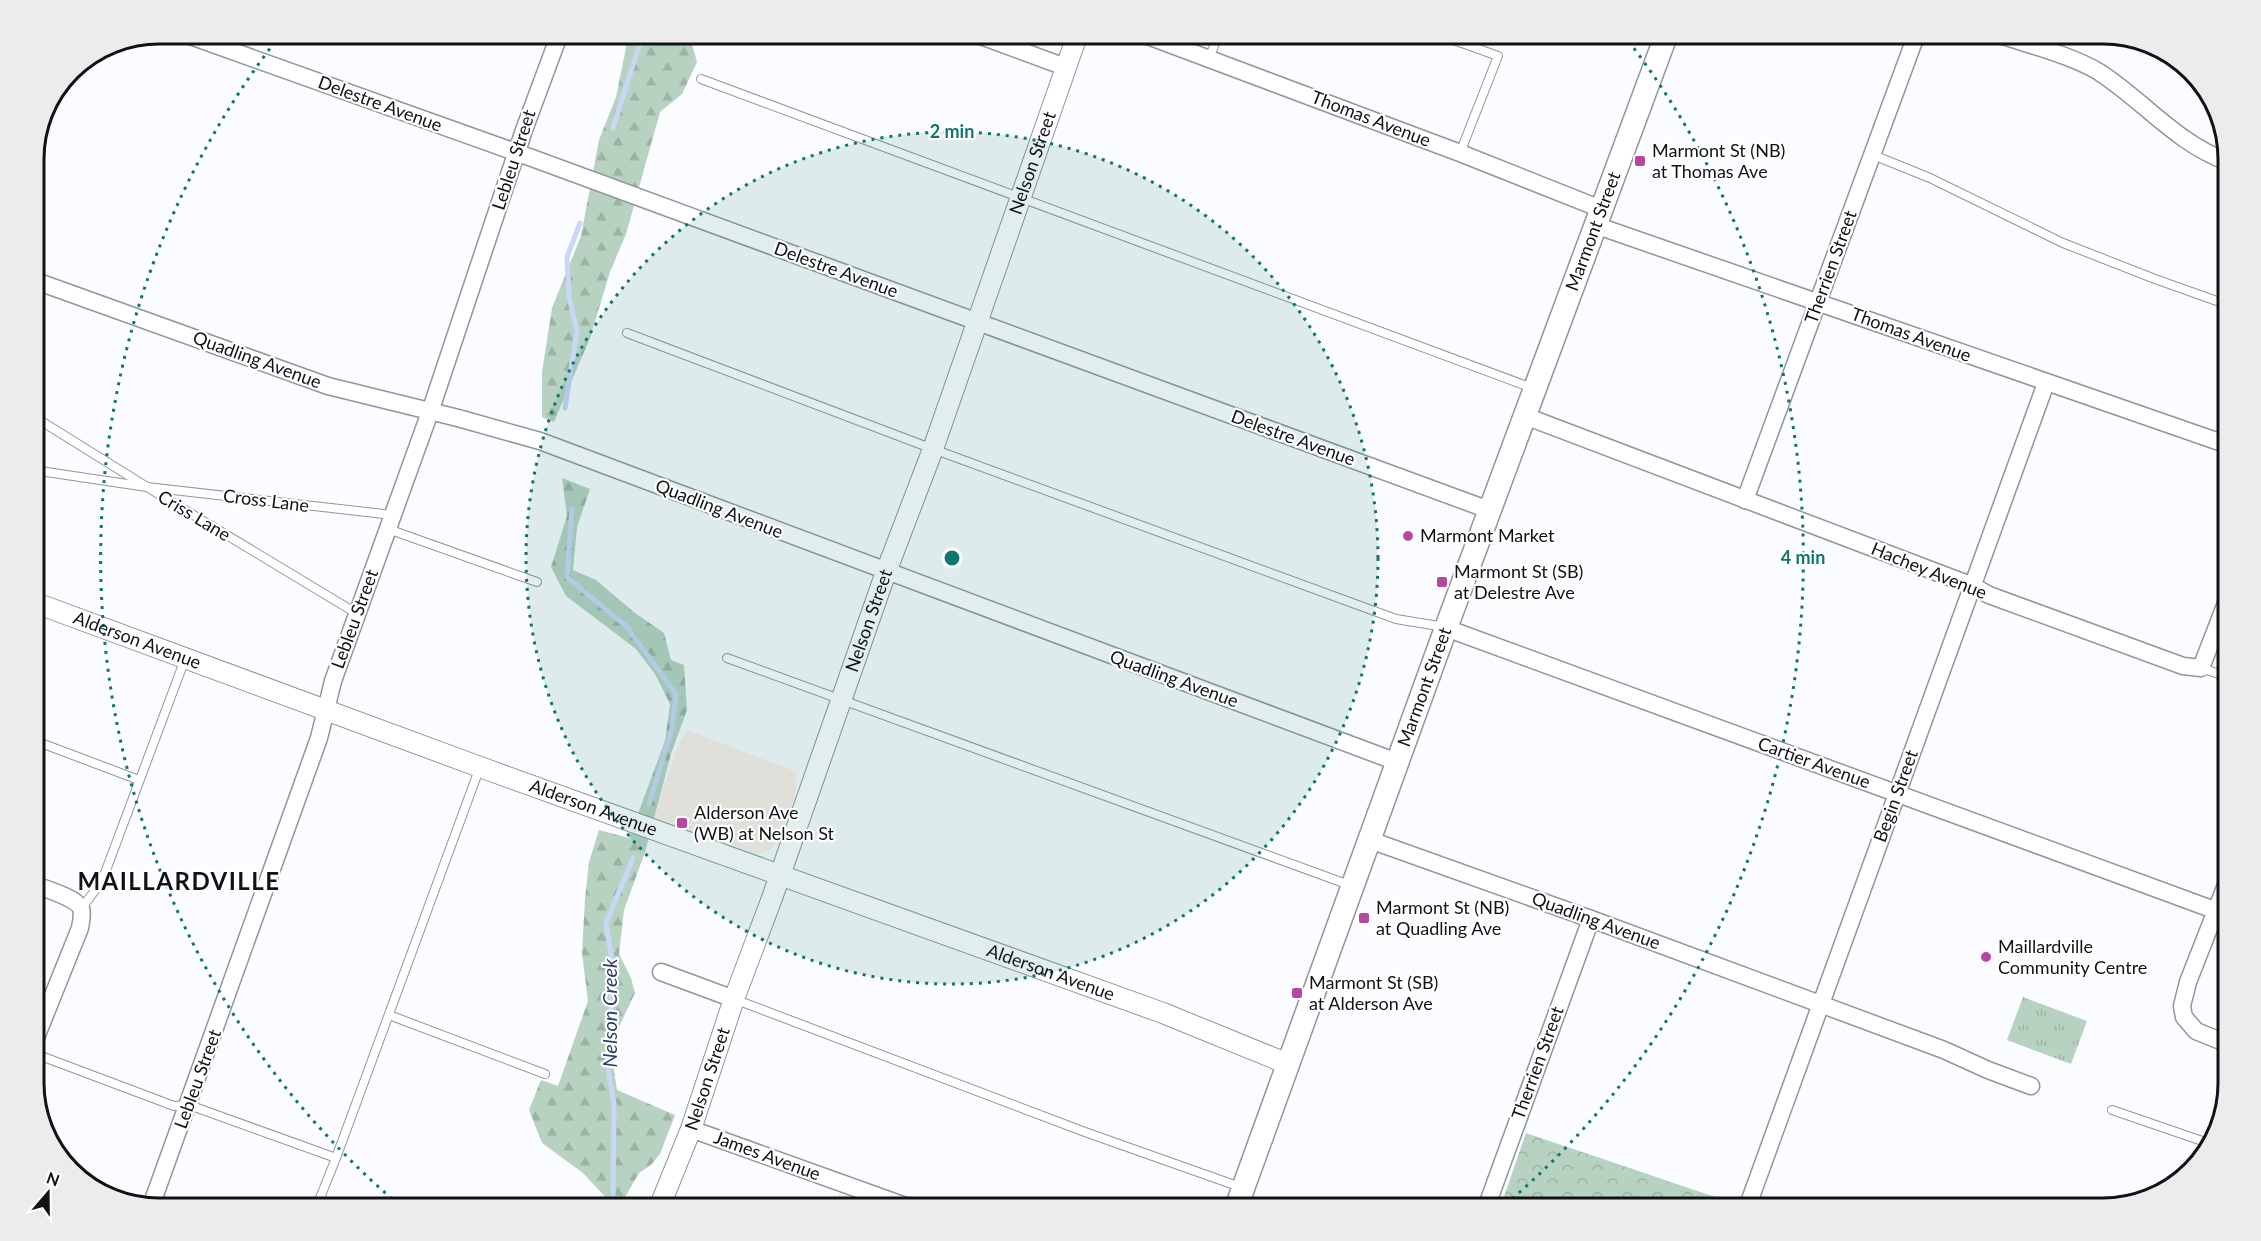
<svg xmlns="http://www.w3.org/2000/svg" width="2261" height="1241" font-family="Lato,sans-serif">
<style>
.commercial{fill:#fdeee9}
.grass{fill:url(#grass-tufts)}
.forest{fill:url(#forest-firs)}
.park{fill:url(#park-crowns)}
.lines{fill:none;stroke-linecap:round;stroke-linejoin:round}
.stream{stroke:#c9d7f6;stroke-width:5}
.service-casing{stroke:#91969d;stroke-width:10}
.minor-casing{stroke:#91969d;stroke-width:19}
.tertiary-casing{stroke:#91969d;stroke-width:22}
.secondary-casing{stroke:#91969d;stroke-width:25}
.service{stroke:#fff;stroke-width:8}
.minor{stroke:#fff;stroke-width:16}
.tertiary{stroke:#fff;stroke-width:20}
.secondary{stroke:#fff;stroke-width:22}
.ring{fill:none;stroke:#0f766e;stroke-width:3;stroke-dasharray:3 6}
.poi-dot{fill:#b747a3;stroke:#fff;stroke-width:2}
.labels{text-anchor:middle;stroke-width:4.5;stroke-linejoin:round;paint-order:stroke}
.street-label{font-size:18px;fill:#101215;stroke:#fff}
.poi-label{font-size:18px;fill:#101215;stroke:#fff;text-anchor:start}
.water-label{font-size:20px;font-style:italic;fill:#2b3d66;stroke:#fff}
.district-label{font-size:24px;font-weight:bold;letter-spacing:1.5px;fill:#101215;stroke:#fff}
.rim{fill:none;stroke:#101215;stroke-width:3}
.centre{fill:#0f766e;stroke:#fff;stroke-width:3}
.ring-label{font-size:18px;text-anchor:middle;font-weight:bold;fill:#0f766e;stroke:#fff;stroke-width:4.5;stroke-linejoin:round;paint-order:stroke}
</style>
<defs>
<pattern id="grass-tufts" width="24" height="20" patternUnits="userSpaceOnUse" patternTransform="scale(1.5)"><rect width="24" height="20" fill="#b8d2c1"/><path d="M3 7l-1-3M5 7V3M7 7l1-3M15 17l-1-3M17 17v-4M19 17l1-3" fill="none" stroke="#9db3a5"/></pattern>
<pattern id="forest-firs" width="22" height="20" patternUnits="userSpaceOnUse" patternTransform="scale(1.5)"><rect width="22" height="20" fill="#b8d2c1"/><path d="M5 1l3.5 6h-7zM16 11l3.5 6h-7z" fill="#9db3a5"/></pattern>
<pattern id="park-crowns" width="20" height="18" patternUnits="userSpaceOnUse" patternTransform="scale(1.5)"><rect width="20" height="18" fill="#b8d2c1"/><path d="M2 6a3 3 0 1 1 6 0M12 15a3 3 0 1 1 6 0" fill="none" stroke="#9db3a5"/></pattern>
</defs>
<rect width="100%" height="100%" fill="#fafcff"/>
<g class="commercial">
<path d="M687,730L797,772L795,796L780,837L770,850L758,854L653,817L680,741Z"/>
<path d="M841,1190L890,1208H834Z"/>
</g>
<path class="grass" d="M2023,997L2087,1021L2071,1064L2007,1040Z"/>
<g class="forest">
<path d="M629,33H695L692,44L697,62L682,94L660,112L626,234L610,272L590,338L554,422L542,417V372L552,308L581,236L599,140L616,97Z"/>
<path d="M562,478L590,489L577,527L573,570L596,580L635,613L664,633L671,660L684,665L687,710L671,754L645,852L624,910L619,954L631,978L635,993L610,1046L617,1090L675,1115L660,1154L651,1165L639,1173L621,1204L608,1200L583,1173L542,1143L529,1110L541,1080L558,1086L588,1001L582,953L585,899L589,862L599,830L629,838L665,741L670,704L655,674L636,649L566,596L551,567L567,516Z"/>
</g>
<path class="park" d="M1526,1133L1724,1200L1721,1208H1500Z"/>
<g class="lines">
<g class="stream">
<path d="M613,128L643,33"/>
<path d="M565,408L577,331L569,297L567,257L580,223"/>
<path d="M572,509L567,577L627,627L676,694L672,729L649,804"/>
<path d="M617,1208L613,1201L614,1104L608,1068L613,966L606,923L633,858"/>
</g>
<g class="service-casing">
<g id="service">
<path d="M1434,33L1498,56L1460,153"/>
<path d="M1209,59L1219,33"/>
<path d="M701,79L1535,389"/>
<path d="M1873,155L1930,178L2063,243L2155,279L2228,305"/>
<path d="M627,333L933,449L1396,619L1445,627"/>
<path d="M33,416L147,487L356,613"/>
<path d="M33,470L147,487L393,515"/>
<path d="M388,529L537,582"/>
<path d="M727,658L1352,886"/>
<path d="M2201,668L2228,677"/>
<path d="M33,740L139,780"/>
<path d="M81,909L102,881L185,659"/>
<path d="M734,999L1085,1132L1243,1188"/>
<path d="M389,1015L545,1074"/>
<path d="M33,1053L174,1106L189,1105L336,1158L480,767"/>
<path d="M2112,1110L2211,1144"/>
<path d="M316,1208L336,1158"/>
</g>
</g>
<g class="minor-casing">
<g id="minor">
<path d="M182,33L532,158L1489,510"/>
<path d="M973,33L1065,67"/>
<path d="M1140,33L1460,153L1601,209"/>
<path d="M1994,33C2026,44 2071,55 2099,72C2144,101 2176,143 2228,162"/>
<path d="M1595,225L2228,445"/>
<path d="M33,280L328,386L458,418L540,441L1397,762"/>
<path d="M1525,416L1973,586L1989,595L2183,666L2201,668L2228,598"/>
<path d="M1745,500L1917,33"/>
<path d="M1446,628L2217,911"/>
<path d="M1370,840L1591,919L1944,1050L1988,1070L2031,1086"/>
<path d="M2228,880L2188,982L2182,1006L2184,1017L2196,1031L2228,1044"/>
<path d="M33,884C45,889 75,897 81,908C83,914 81,922 80,928L33,1045"/>
<path d="M661,972L734,999"/>
<path d="M691,1129L911,1208"/>
<path d="M151,1206L319,738L333,681L430,412L524,130L560,33"/>
<path d="M1486,1208L1591,919"/>
<path d="M1747,1208L2046,383"/>
</g>
</g>
<g class="tertiary-casing">
<g id="tertiary">
<path id="s1" d="M33,602L480,767L1163,1013L1288,1064"/>
<path id="s2" d="M659,1208L691,1129L734,999L772,898L886,572L933,449L1078,33"/>
</g>
</g>
<g class="secondary-casing">
<g id="secondary">
<path id="s3" d="M1236,1208L1446,628L1667,33"/>
</g>
</g>
<use href="#service" class="service"/>
<use href="#minor" class="minor"/>
<use href="#tertiary" class="tertiary"/>
<use href="#secondary" class="secondary"/>
</g>
<circle cx="952" cy="558" r="426" fill="#0f766e" fill-opacity=".12"/>
<g class="ring">
<circle cx="952" cy="558" r="426"/>
<path d="M399 1205A851 851 0 0 1 281 34M1623 34A851 851 0 0 1 1505 1205"/>
</g>
<g class="poi-dot">
<rect x="1634" y="155" width="12" height="12" rx="3"/>
<circle cx="1408" cy="536" r="6"/>
<rect x="1436" y="576" width="12" height="12" rx="3"/>
<rect x="676" y="817" width="12" height="12" rx="3"/>
<rect x="1358" y="912" width="12" height="12" rx="3"/>
<circle cx="1986" cy="957" r="6"/>
<rect x="1291" y="987" width="12" height="12" rx="3"/>
</g>
<g class="labels">
<g class="street-label">
<text transform="translate(380 104) rotate(20)" y="6">Delestre Avenue</text>
<text transform="translate(1371 119) rotate(21)" y="6">Thomas Avenue</text>
<text transform="translate(514 160) rotate(-72)" y="6">Lebleu Street</text>
<text dy="6" stroke="none"><textPath href="#s2" startOffset="1110">Nelson Street</textPath></text>
<text dy="6" stroke="none"><textPath href="#s3" startOffset="1040">Marmont Street</textPath></text>
<text transform="translate(1831 267) rotate(-70)" y="6">Therrien Street</text>
<text transform="translate(836 270) rotate(20)" y="6">Delestre Avenue</text>
<text transform="translate(1911 335) rotate(20)" y="6">Thomas Avenue</text>
<text transform="translate(257 360) rotate(20)" y="6">Quadling Avenue</text>
<text transform="translate(1293 438) rotate(20)" y="6">Delestre Avenue</text>
<text transform="translate(266 501) rotate(7)" y="6">Cross Lane</text>
<text transform="translate(719 509) rotate(21)" y="6">Quadling Avenue</text>
<text transform="translate(194 516) rotate(31)" y="6">Criss Lane</text>
<text transform="translate(1929 571) rotate(22)" y="6">Hachey Avenue</text>
<text transform="translate(355 619) rotate(-70)" y="6">Lebleu Street</text>
<text dy="6" stroke="none"><textPath href="#s2" startOffset="624">Nelson Street</textPath></text>
<text dy="6" stroke="none"><textPath href="#s1" startOffset="111">Alderson Avenue</textPath></text>
<text transform="translate(1174 679) rotate(20)" y="6">Quadling Avenue</text>
<text dy="6" stroke="none"><textPath href="#s3" startOffset="554">Marmont Street</textPath></text>
<text transform="translate(1814 763) rotate(20)" y="6">Cartier Avenue</text>
<text transform="translate(1896 796) rotate(-70)" y="6">Begin Street</text>
<text dy="6" stroke="none"><textPath href="#s1" startOffset="597">Alderson Avenue</textPath></text>
<text transform="translate(1596 921) rotate(20)" y="6">Quadling Avenue</text>
<text dy="6" stroke="none"><textPath href="#s1" startOffset="1083">Alderson Avenue</textPath></text>
<text transform="translate(1538 1063) rotate(-70)" y="6">Therrien Street</text>
<text transform="translate(198 1079) rotate(-70)" y="6">Lebleu Street</text>
<text dy="6" stroke="none"><textPath href="#s2" startOffset="138">Nelson Street</textPath></text>
<text transform="translate(767 1156) rotate(20)" y="6">James Avenue</text>
</g>
<g class="poi-label">
<text x="1652" y="157">Marmont St (NB)<tspan x="1652" dy="21">at Thomas Ave</tspan></text>
<text x="1420" y="542">Marmont Market</text>
<text x="1454" y="578">Marmont St (SB)<tspan x="1454" dy="21">at Delestre Ave</tspan></text>
<text x="694" y="819">Alderson Ave<tspan x="694" dy="21">(WB) at Nelson St</tspan></text>
<text x="1376" y="914">Marmont St (NB)<tspan x="1376" dy="21">at Quadling Ave</tspan></text>
<text x="1998" y="953">Maillardville<tspan x="1998" dy="21">Community Centre</tspan></text>
<text x="1309" y="989">Marmont St (SB)<tspan x="1309" dy="21">at Alderson Ave</tspan></text>
</g>
<g class="water-label">
<text transform="translate(610 1013) rotate(-90)" y="7">Nelson Creek</text>
</g>
<g class="district-label">
<text x="179" y="890">MAILLARDVILLE</text>
</g>
</g>
<path d="M0 0H2261V1241H0ZM159 44H2103A115 115 0 0 1 2218 159V1083A115 115 0 0 1 2103 1198H159A115 115 0 0 1 44 1083V159A115 115 0 0 1 159 44Z" fill="#ececec" fill-rule="evenodd"/>
<path class="rim" d="M159 44H2103A115 115 0 0 1 2218 159V1083A115 115 0 0 1 2103 1198H159A115 115 0 0 1 44 1083V159A115 115 0 0 1 159 44Z"/>
<circle cx="952" cy="558" r="9" class="centre"/>
<g class="ring-label">
<text x="952" y="138">2 min</text>
<text x="1803" y="564">4 min</text>
</g>
<g transform="translate(48 1193) rotate(20)" stroke="#ffffff" stroke-width="4.5" paint-order="stroke">
<path d="M0-4.5L10 22L0 15L-10 22Z" fill="#101215"/>
<text y="-9" font-size="16" font-weight="bold" text-anchor="middle" fill="#101215">N</text>
</g>
</svg>
